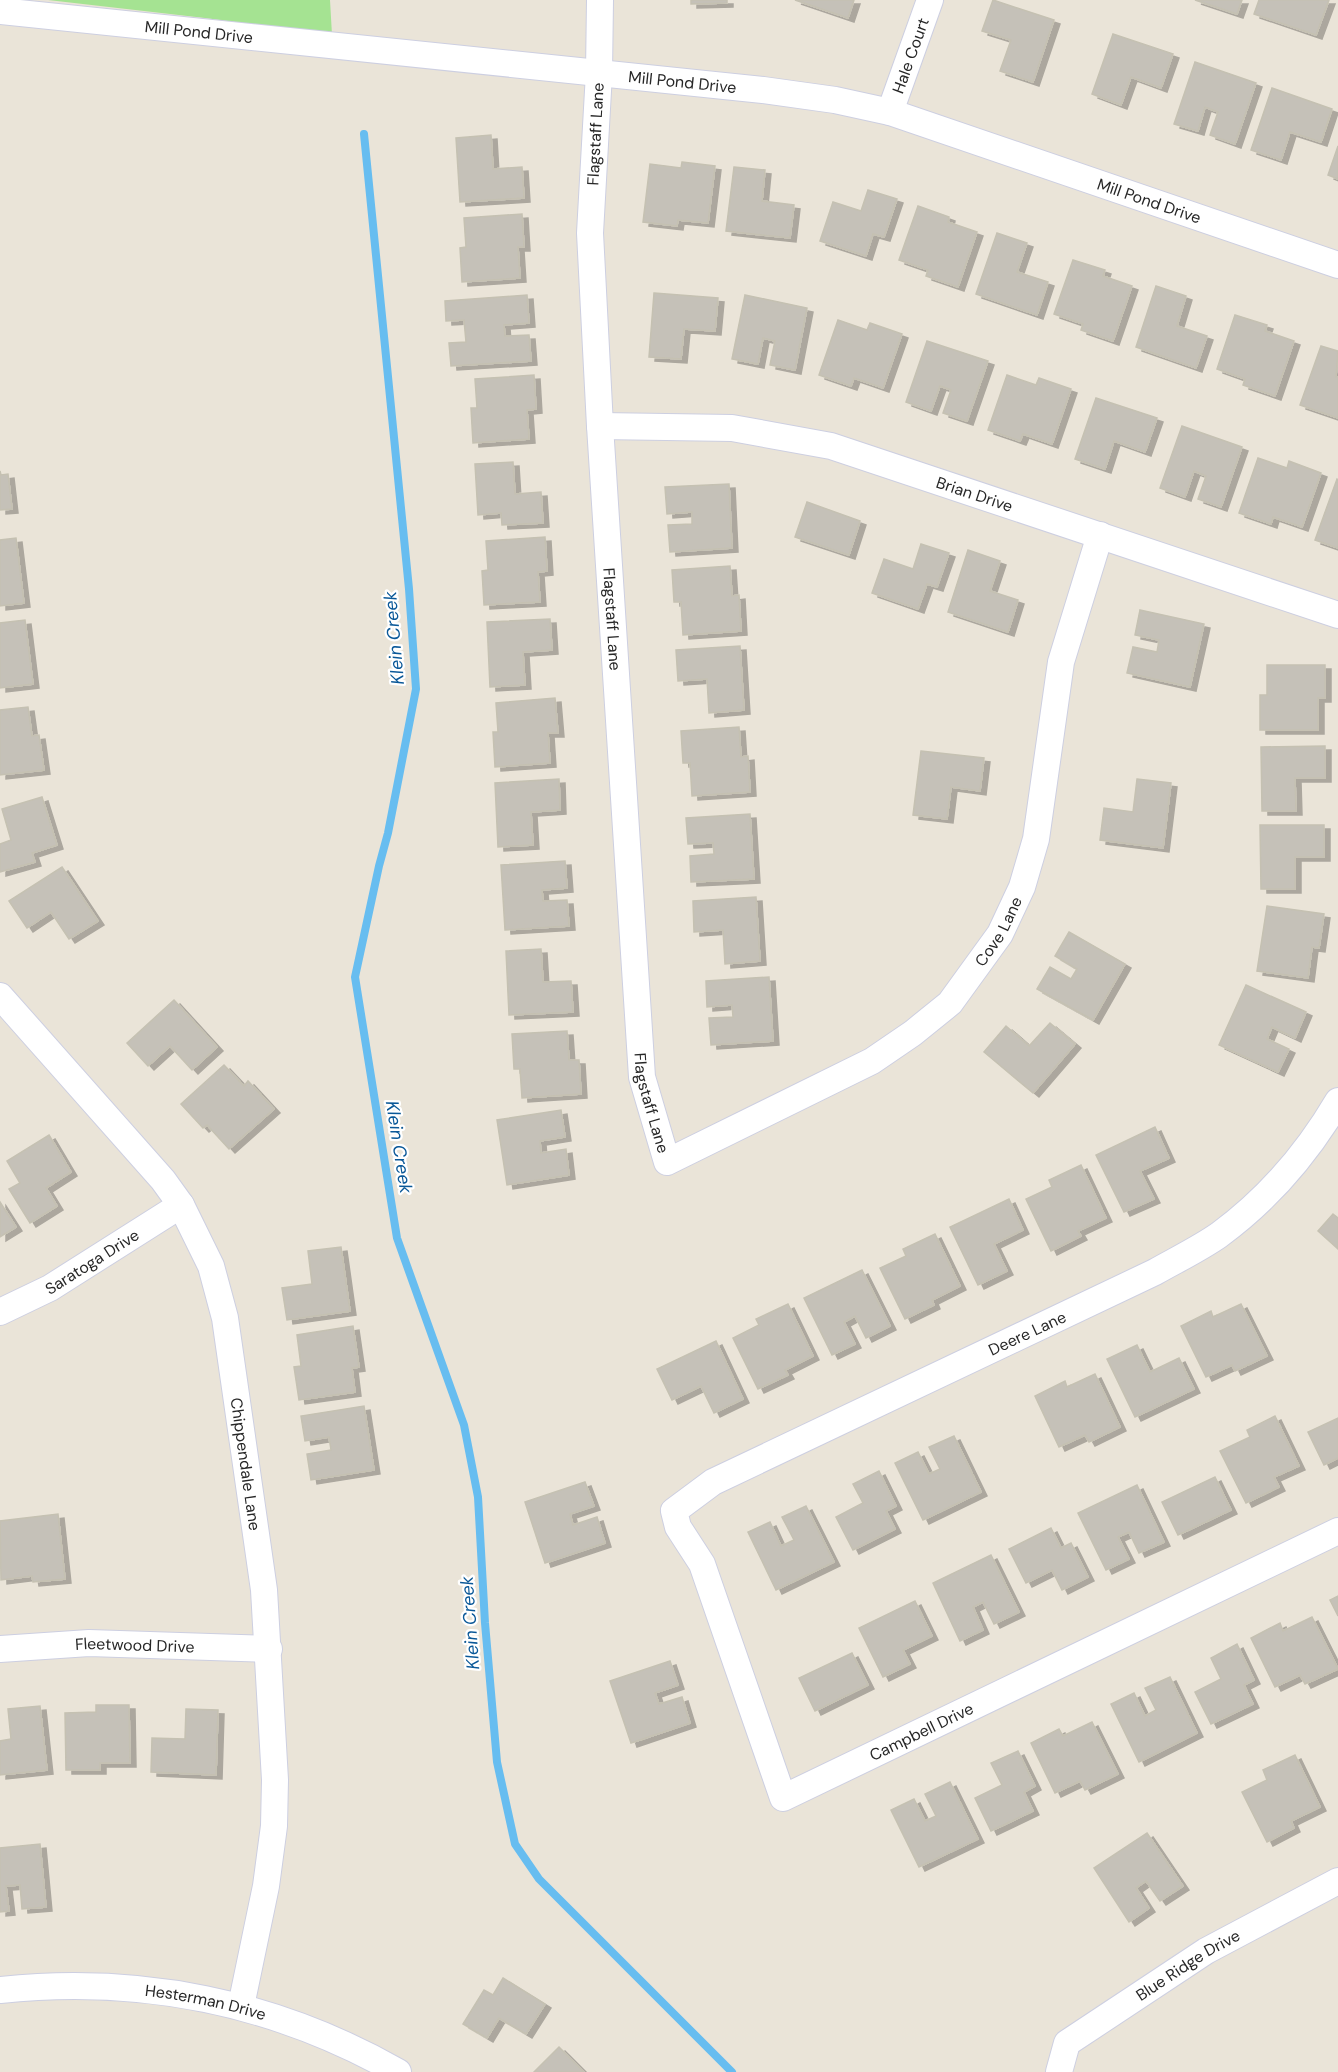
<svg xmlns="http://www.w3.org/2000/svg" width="1338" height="2072" font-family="'DM Sans',sans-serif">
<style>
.green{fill:#a5e392}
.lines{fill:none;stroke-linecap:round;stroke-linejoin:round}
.stream{stroke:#67bdf0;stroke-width:8}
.building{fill:#c5c1b8;stroke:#c5c1b2;stroke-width:1.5;filter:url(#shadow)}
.minor-casing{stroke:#cdcfe1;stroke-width:28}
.minor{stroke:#fff;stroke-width:26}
.labels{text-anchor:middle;stroke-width:4.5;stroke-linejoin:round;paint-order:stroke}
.street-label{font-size:16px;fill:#272727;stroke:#fff}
.water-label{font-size:18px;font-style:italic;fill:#0a5898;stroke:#fff}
</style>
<defs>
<filter id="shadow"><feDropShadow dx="6" dy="4" stdDeviation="0" flood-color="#0004"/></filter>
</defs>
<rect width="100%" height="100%" fill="#eae4d8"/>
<path class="green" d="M48,0H330L332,35L205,18Z"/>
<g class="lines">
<path class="stream" d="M364,134L409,589L416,689L388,833L379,866L355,977L397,1238L464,1425L478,1497L485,1623L497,1762L515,1844L539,1879L732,2072"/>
</g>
<g class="building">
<path d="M691,0H727V3L691,4Z"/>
<path d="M795,0H854L848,18Z"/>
<path d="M993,0L1054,20L1033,82L1000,71L1011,40L982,31Z"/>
<path d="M1195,0H1242L1237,14Z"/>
<path d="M1259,0H1329L1316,35L1254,14Z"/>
<path d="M1113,34L1173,54L1161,88L1131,77L1121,105L1092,94Z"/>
<path d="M1195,62L1256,83L1235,144L1210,135L1218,112L1205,107L1198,131L1174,124Z"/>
<path d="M1272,88L1332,109L1321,142L1290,132L1281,160L1251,150Z"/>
<path d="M491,135L493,169L522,167L524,198L460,202L456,138Z"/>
<path d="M1338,146V179L1328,175Z"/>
<path d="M682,162L715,166L708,223L678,220L677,226L643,222L650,164L681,168Z"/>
<path d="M734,167L765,170L762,201L794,205L790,238L726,231Z"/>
<path d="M868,190L897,199L884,237L873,234L866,256L820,241L833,202L861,211Z"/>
<path d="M918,206L949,217L948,222L977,232L958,287L926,276L928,270L899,260Z"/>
<path d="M522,214L524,247H518L520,278L462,282L460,248L466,247L464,218Z"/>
<path d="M997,233L1027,243L1017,272L1048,282L1037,315L976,294Z"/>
<path d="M1073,260L1105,270L1103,276L1132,286L1113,341L1081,330L1083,324L1054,314Z"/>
<path d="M1156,286L1186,296L1177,326L1207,336L1196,368L1136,347Z"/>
<path d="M654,293L718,298L715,331L684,329L681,359L649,357Z"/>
<path d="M527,295L529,323L504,325L505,336L529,335L531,361L451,366L449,343L466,342L464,320L446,321L445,301Z"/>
<path d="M745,295L807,308L795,370L770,365L775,341L763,338L758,364L732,359Z"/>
<path d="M1235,315L1267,325L1265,331L1294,341L1275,396L1243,385L1245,379L1217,369Z"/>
<path d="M838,320L867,330L870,323L902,334L883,388L854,378L851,386L819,375Z"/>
<path d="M927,341L988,361L967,421L943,413L951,390L940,386L931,411L906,402Z"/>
<path d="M1321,346L1338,351L1336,377H1338V418L1300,405Z"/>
<path d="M534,375L536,409L527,410L529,439L473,443L471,408H477L475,379Z"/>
<path d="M1007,375L1036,385L1039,378L1071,389L1052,444L1023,434L1020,441L988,430Z"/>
<path d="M1096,398L1157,418L1145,452L1114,441L1105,469L1075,459Z"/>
<path d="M1182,426L1242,447L1221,507L1198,499L1206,476L1194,471L1185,497L1160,488Z"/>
<path d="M1258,458L1287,468L1289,461L1321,473L1302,527L1273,517L1271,524L1239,513Z"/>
<path d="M513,462L515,494L541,492L543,523L502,525L501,513L478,515L475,464Z"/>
<path d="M0,471L1,475L8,474L12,509L0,510Z"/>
<path d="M1337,479L1338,480V548L1315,540Z"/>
<path d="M729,484L732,548L670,552L668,525L692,524V512L667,514L665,487Z"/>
<path d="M807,502L860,521L849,555L795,537Z"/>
<path d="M545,537L547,571L538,572L540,602L484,605L482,571L488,570L486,541Z"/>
<path d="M16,538L24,603L0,606V540Z"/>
<path d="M921,544L949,553L937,587L927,584L918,609L872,593L884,559L913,569Z"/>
<path d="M968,550L1000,561L990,591L1018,600L1008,632L948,612Z"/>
<path d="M730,566L732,596L739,595L741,631L683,635L681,602H674L672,570Z"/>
<path d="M1140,610L1204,624L1190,687L1127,673L1133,647L1157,652L1159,640L1135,635Z"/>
<path d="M550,619L552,650L523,652L525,685L490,687L487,622Z"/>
<path d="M25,620L33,684L0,688V623Z"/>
<path d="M740,646L744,710L709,713L707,679L678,681L676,650Z"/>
<path d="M1267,665H1325V698H1318V730H1260V695H1267Z"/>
<path d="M555,698L558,733H548L550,763L495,767L493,732H498L496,703Z"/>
<path d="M28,707L32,736L39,735L44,770L0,775V710Z"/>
<path d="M739,727L741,757L748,756L750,792L692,796L690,763H683L681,731Z"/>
<path d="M1325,746V778H1295L1296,811H1262L1261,747Z"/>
<path d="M921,751L984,758L980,791L951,787L947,819L913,815Z"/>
<path d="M559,779L560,810L531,812L533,845L498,847L495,783Z"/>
<path d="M1137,779L1171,783L1163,848L1100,840L1104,808L1133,812Z"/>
<path d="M42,797L57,845L32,853L35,862L0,872V844L11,840L2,809Z"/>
<path d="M750,814L754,879L691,882L690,856L714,854L713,843L688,844L686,818Z"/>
<path d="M1260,825H1324V857H1295V889H1261Z"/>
<path d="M565,861L567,888L542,890L543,901L567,900L569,926L505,930L501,865Z"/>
<path d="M62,867L98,921L69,939L51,912L27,928L9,901Z"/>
<path d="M756,897L760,961L725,964L723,930L694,932L693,901Z"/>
<path d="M1267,906L1324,914L1319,948L1312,947L1308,978L1257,971Z"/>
<path d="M1069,932L1125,964L1093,1020L1037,989L1050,967L1071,979L1077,969L1055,956Z"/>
<path d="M541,949L543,982L571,981L573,1012L509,1015L506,951Z"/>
<path d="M769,977L773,1041L711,1045L709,1018L733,1017L732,1005L707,1007L706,981Z"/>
<path d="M1246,985L1306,1012L1295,1038L1272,1027L1267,1039L1289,1049L1278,1072L1219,1045Z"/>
<path d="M174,1000L217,1047L192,1070L170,1046L148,1066L127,1043Z"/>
<path d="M1050,1023L1075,1044L1033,1093L984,1052L1006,1026L1029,1046Z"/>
<path d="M567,1031L569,1060H579L581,1094L522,1098L520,1069H514L512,1034Z"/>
<path d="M224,1065L244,1086L248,1081L274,1109L229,1149L207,1125L203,1128L181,1104Z"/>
<path d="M561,1110L565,1137L540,1141L541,1153L566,1149L569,1175L507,1185L497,1120Z"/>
<path d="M1155,1127L1169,1158L1140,1171L1154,1199L1124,1212L1096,1155Z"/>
<path d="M49,1135L71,1172L46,1188L57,1206L30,1223L9,1189L20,1183L7,1161Z"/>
<path d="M1081,1165L1106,1218L1078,1231L1081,1236L1051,1251L1026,1199L1052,1187L1049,1180Z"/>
<path d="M1009,1199L1023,1230L994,1244L1007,1271L978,1285L950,1227Z"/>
<path d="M0,1202L16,1227L0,1237Z"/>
<path d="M1333,1214L1338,1218V1249L1318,1231Z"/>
<path d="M935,1234L960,1286L932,1300L934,1305L905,1319L880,1268L906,1256L903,1249Z"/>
<path d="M341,1247L350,1311L287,1320L282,1288L312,1284L308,1251Z"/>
<path d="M862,1270L890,1326L866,1338L855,1316L844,1322L855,1344L832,1355L804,1298Z"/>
<path d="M788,1304L813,1356L785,1370L788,1375L758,1389L733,1338L759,1325L756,1319Z"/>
<path d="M1241,1304L1267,1356L1235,1371L1232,1365L1206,1377L1181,1326L1211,1311L1213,1317Z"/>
<path d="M353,1326L359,1367L352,1368L355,1392L299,1400L294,1367L301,1366L297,1335Z"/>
<path d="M716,1341L743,1399L714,1413L701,1386L672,1400L657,1369Z"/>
<path d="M1137,1345L1150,1372L1179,1358L1194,1389L1135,1417L1107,1359Z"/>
<path d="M1095,1374L1120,1427L1089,1442L1085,1435L1059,1447L1035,1396L1065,1381L1067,1387Z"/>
<path d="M364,1406L374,1470L311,1480L307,1454L331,1450L329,1437L305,1441L301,1416Z"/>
<path d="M1275,1416L1299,1466L1274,1477L1279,1487L1246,1503L1220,1451L1250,1437L1247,1430Z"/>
<path d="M1338,1418V1458L1324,1465L1308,1432Z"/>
<path d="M954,1436L981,1492L923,1520L895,1463L918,1452L929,1474L940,1469L929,1447Z"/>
<path d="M879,1471L896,1506L886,1511L895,1529L853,1550L836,1517L863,1503L853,1484Z"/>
<path d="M1215,1477L1231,1510L1178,1535L1162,1502Z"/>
<path d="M585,1482L594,1506L570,1514L573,1525L597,1517L605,1543L545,1563L525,1502Z"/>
<path d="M1137,1485L1164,1542L1139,1553L1129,1532L1118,1537L1129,1559L1106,1570L1078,1513Z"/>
<path d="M806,1506L834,1562L776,1590L748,1532L770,1522L781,1546L794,1540L782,1517Z"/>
<path d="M58,1514L65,1579L33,1582L32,1576L1,1580L0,1521Z"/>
<path d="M1051,1528L1061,1548L1071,1543L1088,1577L1062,1590L1052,1570L1026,1583L1009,1549Z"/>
<path d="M991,1555L1019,1612L994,1624L983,1602L973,1607L983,1630L960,1641L933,1583Z"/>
<path d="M1338,1596V1616L1330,1600Z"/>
<path d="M915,1601L932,1636L903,1650L910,1664L883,1677L859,1628Z"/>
<path d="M1312,1617L1338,1669L1305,1684L1300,1675L1275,1687L1251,1638L1280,1623L1283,1631Z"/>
<path d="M1237,1644L1254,1680L1244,1685L1253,1704L1211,1724L1195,1692L1221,1679L1211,1658Z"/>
<path d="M852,1653L868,1685L815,1711L799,1678Z"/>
<path d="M670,1661L678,1685L655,1693L659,1704L682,1697L690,1723L631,1743L610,1681Z"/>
<path d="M1170,1677L1197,1733L1139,1762L1111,1704L1134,1693L1145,1716L1156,1710L1145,1688Z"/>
<path d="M96,1705H129L130,1763H100V1770H66L65,1713L96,1712Z"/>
<path d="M40,1706L47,1770L0,1775V1741L11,1739L8,1709Z"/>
<path d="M186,1709L218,1710L216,1775L151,1772L152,1738L185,1739Z"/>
<path d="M1092,1722L1118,1774L1085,1790L1080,1781L1055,1793L1031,1743L1059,1729L1063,1736Z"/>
<path d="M1018,1751L1035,1786L1024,1792L1033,1811L991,1831L975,1798L1002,1785L991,1763Z"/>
<path d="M1295,1755L1320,1807L1291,1821L1294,1828L1267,1842L1242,1792L1267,1780L1263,1770Z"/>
<path d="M950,1782L978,1839L919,1867L891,1810L914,1799L925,1821L936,1816L925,1794Z"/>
<path d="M1147,1833L1183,1886L1160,1901L1146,1881L1136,1888L1149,1908L1129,1922L1094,1868Z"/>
<path d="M40,1844L46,1907L22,1909L20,1885L6,1886L9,1911L0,1912V1848Z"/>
<path d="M503,1978L545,2004L526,2034L499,2018L487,2038L463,2024L484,1990L493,1995Z"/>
<path d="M559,2047L584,2072H534Z"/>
</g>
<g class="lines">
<g class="minor-casing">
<g id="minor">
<path id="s1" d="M600,0L599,73L590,233L600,426L642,1077L667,1162L872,1061L913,1033L950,1003L1000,934L1022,887L1036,839L1061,662L1100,535"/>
<path id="s2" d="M0,11L763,90L835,100L890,112L1338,265"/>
<path id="s3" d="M890,112L930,0"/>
<path id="s4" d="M600,426L732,428L831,446L1338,615"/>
<path id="s5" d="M0,996L163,1180L181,1205L211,1266L225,1318L264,1590L275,1780L274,1826L266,1886L241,2006"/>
<path id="s6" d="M1338,1101C1308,1152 1268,1199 1219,1235C1199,1249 1176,1260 1155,1272L713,1482L674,1511L678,1527L702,1564L783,1798L1338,1531"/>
<path id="s7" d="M0,1312L50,1288L181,1205"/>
<path id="s8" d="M0,1649L89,1643L269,1649"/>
<path id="s9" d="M0,1990C140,1975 275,2002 398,2072"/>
<path id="s10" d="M1059,2072L1067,2043L1206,1951L1338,1881"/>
</g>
</g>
<use href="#minor" class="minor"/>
</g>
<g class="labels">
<g class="street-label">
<text dy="6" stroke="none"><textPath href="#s2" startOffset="200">Mill Pond Drive</textPath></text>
<text dy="6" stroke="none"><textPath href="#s3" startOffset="60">Hale Court</textPath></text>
<text dy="6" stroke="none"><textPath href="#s2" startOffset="686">Mill Pond Drive</textPath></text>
<text transform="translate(595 134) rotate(-87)" y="6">Flagstaff Lane</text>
<text dy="6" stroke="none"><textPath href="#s2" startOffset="1170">Mill Pond Drive</textPath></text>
<text dy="6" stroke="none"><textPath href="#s4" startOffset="384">Brian Drive</textPath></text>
<text dy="6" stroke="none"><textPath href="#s1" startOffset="620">Flagstaff Lane</textPath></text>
<text dy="6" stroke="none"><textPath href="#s1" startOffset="1580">Cove Lane</textPath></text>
<text dy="6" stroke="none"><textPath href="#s1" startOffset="1106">Flagstaff Lane</textPath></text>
<text dy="6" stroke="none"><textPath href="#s7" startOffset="105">Saratoga Drive</textPath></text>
<text transform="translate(1027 1333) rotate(-25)" y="6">Deere Lane</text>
<text dy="6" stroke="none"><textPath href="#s5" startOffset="546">Chippendale Lane</textPath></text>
<text dy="6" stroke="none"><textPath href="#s8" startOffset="135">Fleetwood Drive</textPath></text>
<text dy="6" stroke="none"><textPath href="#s6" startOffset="1254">Campbell Drive</textPath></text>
<text dy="6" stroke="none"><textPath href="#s10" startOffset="174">Blue Ridge Drive</textPath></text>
<text dy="6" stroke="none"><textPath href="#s9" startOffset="207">Hesterman Drive</textPath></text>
</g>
<g class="water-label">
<text transform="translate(394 638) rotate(-95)" y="6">Klein Creek</text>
<text transform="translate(399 1147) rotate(81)" y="6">Klein Creek</text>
<text transform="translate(470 1623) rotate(-94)" y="6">Klein Creek</text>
</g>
</g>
</svg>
